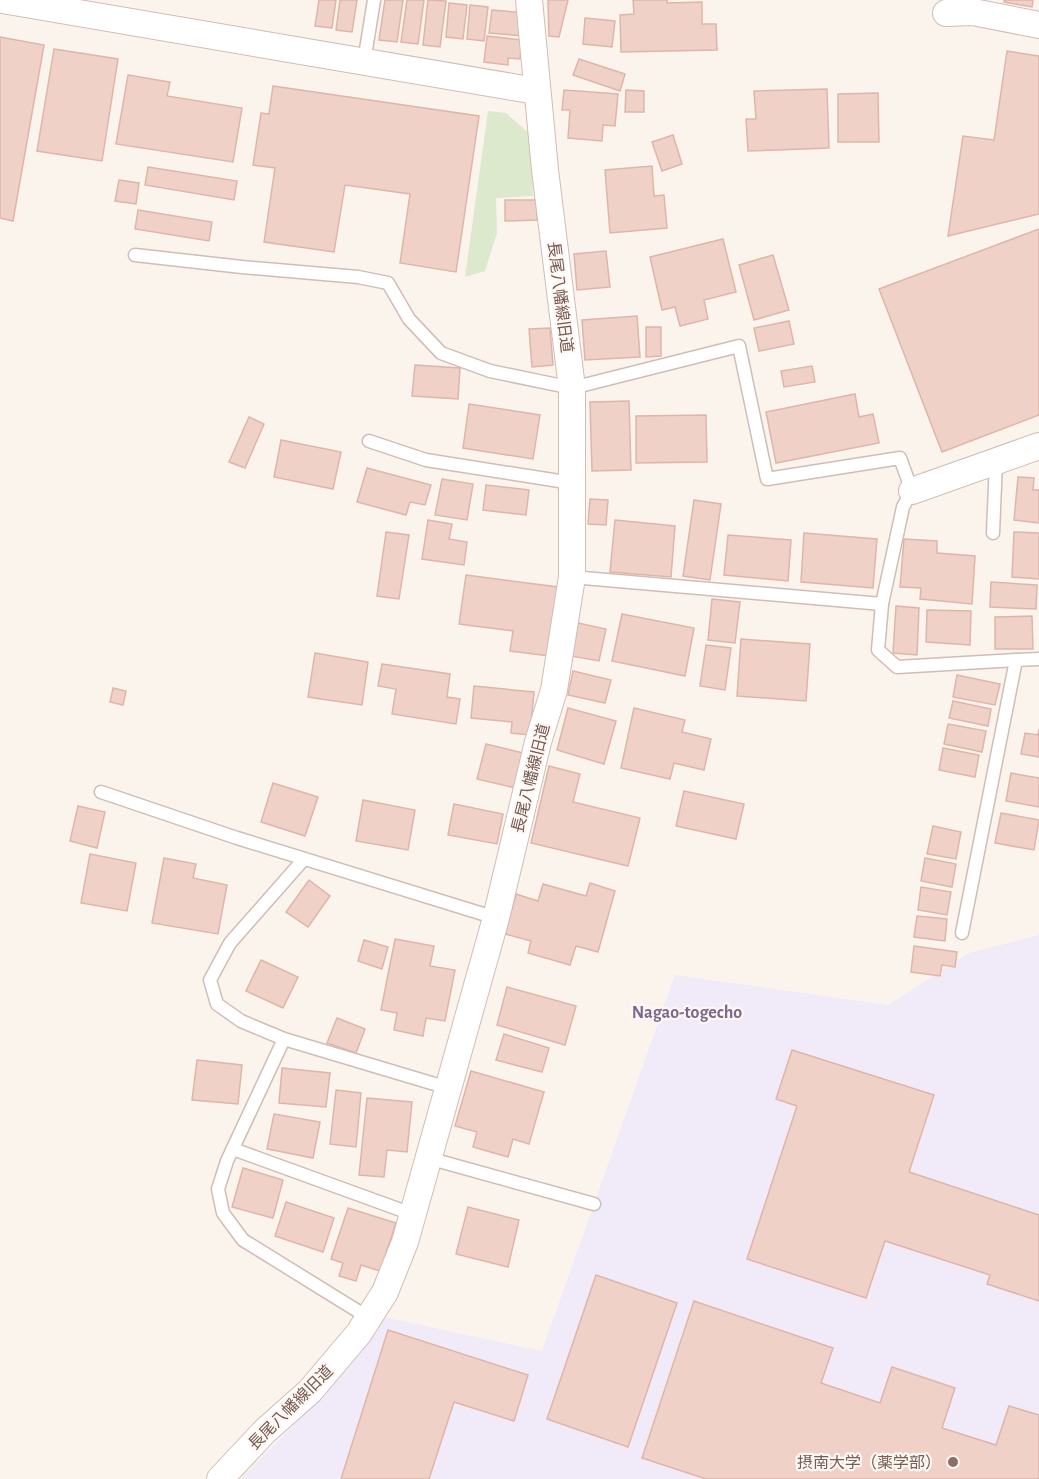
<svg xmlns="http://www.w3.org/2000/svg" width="1039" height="1479" font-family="'Alegreya Sans','Noto Sans JP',sans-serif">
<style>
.education{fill:#f1eaf8}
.green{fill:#dce9cc}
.building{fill:#efd1c7;stroke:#e0b5a9;stroke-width:1.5}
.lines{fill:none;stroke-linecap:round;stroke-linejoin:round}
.lane-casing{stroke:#d0bdb5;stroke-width:15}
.street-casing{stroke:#d0bdb5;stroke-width:28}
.lane{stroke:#fff;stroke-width:12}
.street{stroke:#fff;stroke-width:26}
.education-dot{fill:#8d6e63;stroke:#fef8f4;stroke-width:2}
.labels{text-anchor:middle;stroke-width:4.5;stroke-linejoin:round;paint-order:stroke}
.street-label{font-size:16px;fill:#765851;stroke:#fef8f4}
.education-label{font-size:16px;fill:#785e54;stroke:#fef8f4;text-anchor:end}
.neighbourhood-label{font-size:18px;font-weight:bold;fill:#7d6990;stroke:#fef8f4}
</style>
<rect width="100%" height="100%" fill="#fbf4ed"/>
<path class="education" d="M1039,935V1479H241L317,1401L379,1316L542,1351L675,975L888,1005L969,953Z"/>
<path class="green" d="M488,111L506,113L531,135L533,196L496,198L497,233L485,271L465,277Z"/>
<g class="building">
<path d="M319,0H336L332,28L315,26Z"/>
<path d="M340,0H357L352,32L336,30Z"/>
<path d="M385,0H403L397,42L379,40Z"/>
<path d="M407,0H424L418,44L401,42Z"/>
<path d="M428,0L446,1L440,47L423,45Z"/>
<path d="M548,0H568L559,37L549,36Z"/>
<path d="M633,0H667V3L702,2V24H716L717,50L621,52L620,15L634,14Z"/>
<path d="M1004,0H1033L1032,7L1004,2Z"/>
<path d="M449,3L467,5L463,39L446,37Z"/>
<path d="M470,5L488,7L484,41L467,39Z"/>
<path d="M492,10L526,13L523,36L489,33Z"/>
<path d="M585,18L615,21L612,47L583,44Z"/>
<path d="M487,36L522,40L520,59L508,58V65L484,62Z"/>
<path d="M0,37L44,45L13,221L0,218Z"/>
<path d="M54,49L118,59L102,161L37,151Z"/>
<path d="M1007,51L1039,56V214L948,236L963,136L994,140Z"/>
<path d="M579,59L625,74L620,91L573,75Z"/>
<path d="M128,75L170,82L167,96L242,108L233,162L116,144Z"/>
<path d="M273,86L479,116L456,272L400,263L410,194L345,185L334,252L264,242L275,168L253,165L261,113L269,114Z"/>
<path d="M827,89L829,148L748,151L746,119H756L754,91Z"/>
<path d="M564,90L618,94L615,126L603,125L602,141L568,138L570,110H562Z"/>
<path d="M626,90L644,91V112H625Z"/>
<path d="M878,93L879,142H838V94Z"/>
<path d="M673,135L682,164L662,171L652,142Z"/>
<path d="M652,166L654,196L664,195L667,228L610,233L605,170Z"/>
<path d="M148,167L237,181L234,200L145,185Z"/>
<path d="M119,180L139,183L136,204L115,201Z"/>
<path d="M505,200H537V220L505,221Z"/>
<path d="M138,210L212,222L209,241L135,229Z"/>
<path d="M1039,229V415L942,452L879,289Z"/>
<path d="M723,239L736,292L704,300L708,319L680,326L675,307L662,310L650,257Z"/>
<path d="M606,251L610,287L577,290L574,254Z"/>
<path d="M773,255L789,310L754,320L739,265Z"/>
<path d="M637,316L640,357L585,360L582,320Z"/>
<path d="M789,321L794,344L759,351L754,328Z"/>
<path d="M646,327H661V356L646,357Z"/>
<path d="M550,328L553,365L532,367L529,329Z"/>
<path d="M415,365L460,368L458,399L412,396Z"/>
<path d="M812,366L815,382L784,387L781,371Z"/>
<path d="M855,394L859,417L873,414L879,443L776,463L766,412Z"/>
<path d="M629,401L631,470L592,471L590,402Z"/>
<path d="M469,404L540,415L533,459L463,448Z"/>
<path d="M706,415L707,462L636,463V416Z"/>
<path d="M249,417L264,424L245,468L229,462Z"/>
<path d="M281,440L341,452L333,489L274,477Z"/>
<path d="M367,468L431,485L425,505L410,502L406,515L357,502Z"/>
<path d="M1018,477L1034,478L1033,490H1039V523L1014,520Z"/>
<path d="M442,479L473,484L467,520L435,515Z"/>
<path d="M486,485L529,490L526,515L483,510Z"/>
<path d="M590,499L608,500L606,525L588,524Z"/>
<path d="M694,500L721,504L710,580L683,576Z"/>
<path d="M428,520L452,524L449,539L467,542L464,565L422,559Z"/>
<path d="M615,520L675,526L671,577L610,572Z"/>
<path d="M386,532L409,535L399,599L377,596Z"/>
<path d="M1014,532L1039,533V579L1012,577Z"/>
<path d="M804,533L877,539L873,588L801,582Z"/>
<path d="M728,535L791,540L788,581L724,575Z"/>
<path d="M904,539L937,541V553L975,556L972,604L920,599L921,588L900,587Z"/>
<path d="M466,575L558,587L549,656L510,651L513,631L459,624Z"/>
<path d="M991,582L1037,585L1036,609L990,607Z"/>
<path d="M712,599L740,602L735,643L708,640Z"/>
<path d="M896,606L919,608L917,655L893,653Z"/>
<path d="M927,610L971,611L970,645L926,642Z"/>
<path d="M622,614L694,628L685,676L612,661Z"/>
<path d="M1032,616L1033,649H995V617Z"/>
<path d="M578,623L606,629L599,661L571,656Z"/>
<path d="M741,639L810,644L806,701L737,696Z"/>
<path d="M706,645L731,648L725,690L700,686Z"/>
<path d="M315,653L368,662L362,705L308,697Z"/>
<path d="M382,664L450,674L447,697L460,699L456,724L392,714L396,689L378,686Z"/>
<path d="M573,671L611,680L605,703L568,695Z"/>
<path d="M957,675L1000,684L995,705L953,697Z"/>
<path d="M474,686L534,692L530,735L511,733L512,722L471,718Z"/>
<path d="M113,688L126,691L123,705L110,702Z"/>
<path d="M953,701L991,709L988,726L949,718Z"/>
<path d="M568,708L616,721L604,764L557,750Z"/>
<path d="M634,708L685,720L682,732L711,739L704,770L674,763L670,779L621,768Z"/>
<path d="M948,724L986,731L982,752L944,744Z"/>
<path d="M1039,729V757L1021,754L1025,733L1038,735Z"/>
<path d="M486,744L523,753L515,788L477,779Z"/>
<path d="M943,748L979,755L975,777L939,770Z"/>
<path d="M549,766L580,774L573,802L640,818L628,866L531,843Z"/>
<path d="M1011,773L1039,778V807L1006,801Z"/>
<path d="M273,783L318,797L305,836L261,822Z"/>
<path d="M684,791L744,804L736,839L676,826Z"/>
<path d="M363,800L415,810L408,850L356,841Z"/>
<path d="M454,804L503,814L497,844L448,835Z"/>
<path d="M78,806L105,812L97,848L70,841Z"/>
<path d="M1001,813L1039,820L1034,850L995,843Z"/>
<path d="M933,826L961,832L956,859L927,854Z"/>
<path d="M90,854L136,863L127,911L81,903Z"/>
<path d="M164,858L196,864L193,878L227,885L218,934L152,923Z"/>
<path d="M925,858L956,864L952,887L921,881Z"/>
<path d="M309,880L330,896L308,927L286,912Z"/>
<path d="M590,883L615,891L598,952L576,946L570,965L528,953L531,941L505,934L516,894L538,901L543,884L586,896Z"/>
<path d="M921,887L951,892L947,915L918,910Z"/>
<path d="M917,916L947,919L945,941L914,937Z"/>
<path d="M395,939L434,946L430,966L455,970L445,1021L426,1018L423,1036L394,1030L397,1013L381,1010Z"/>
<path d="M364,940L388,947L382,969L358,961Z"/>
<path d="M914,946L957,952L955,967L942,965L940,976L911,972Z"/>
<path d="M261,960L298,977L283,1008L246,991Z"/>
<path d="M507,987L576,1006L565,1045L497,1025Z"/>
<path d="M337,1018L365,1029L356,1053L327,1043Z"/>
<path d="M504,1034L549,1048L542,1072L496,1060Z"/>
<path d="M792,1050L934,1095L909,1172L1039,1215V1301L987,1284L990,1275L885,1241L866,1298L747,1259L797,1106L776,1099Z"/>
<path d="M197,1060L242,1065L238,1104L192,1100Z"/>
<path d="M282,1068L330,1073L326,1107L279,1103Z"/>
<path d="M471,1071L544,1092L529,1144L513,1139L508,1157L473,1147L477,1132L455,1126Z"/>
<path d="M336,1090L361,1093L356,1147L330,1144Z"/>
<path d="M367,1098L412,1102L407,1152L387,1150L384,1177L359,1175Z"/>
<path d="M274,1114L320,1122L313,1158L267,1149Z"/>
<path d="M243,1168L283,1180L273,1218L232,1207Z"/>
<path d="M286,1202L334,1218L323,1252L275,1236Z"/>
<path d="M468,1207L519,1220L508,1267L456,1254Z"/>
<path d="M348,1208L396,1223L380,1271L361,1265L356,1281L339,1276L343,1263L331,1259Z"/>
<path d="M596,1275L677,1303L628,1447L547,1419Z"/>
<path d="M694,1301L833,1348L821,1383L880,1403L892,1367L955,1388L942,1428L996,1445L1009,1406L1039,1415V1479H706L642,1458Z"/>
<path d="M388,1330L528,1375L514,1421L454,1402L429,1479H341Z"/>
</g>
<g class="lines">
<g class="lane-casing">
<g id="lane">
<path d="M364,62L374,0"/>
<path d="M135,255L242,267L358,277L388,283L409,319L441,353L490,371L572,388L739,346L767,479L900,458L912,491L903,507L882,604L878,650L897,667L1016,660"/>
<path d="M369,441L426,460L572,483"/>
<path d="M993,533L996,461"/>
<path d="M572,577L882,604"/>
<path d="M101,792L237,838L496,918"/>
<path d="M304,859L230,943L210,980L217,1004L241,1021L284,1039L448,1088"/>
<path d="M962,933L1016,660L1039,659"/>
<path d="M284,1039L227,1161L218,1189L223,1213L243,1240L369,1318"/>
<path d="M233,1149L412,1214"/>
<path d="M428,1158L594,1204"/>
</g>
</g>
<g class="street-casing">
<g id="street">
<path d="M2,0L536,91"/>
<path d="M946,13L973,12L1039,25"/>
<path d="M912,491L1039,446"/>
<path d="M220,1479L265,1431L310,1391L359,1333L385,1292L405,1242L496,918L538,742L554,690L572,577V388L545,170L529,0"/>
</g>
</g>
<use href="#lane" class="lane"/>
<use href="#street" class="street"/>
</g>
<circle class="education-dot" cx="953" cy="1462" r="6"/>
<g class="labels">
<g class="street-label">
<text transform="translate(561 297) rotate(83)" y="6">長尾八幡線旧道</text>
<text transform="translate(530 778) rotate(-76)" y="6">長尾八幡線旧道</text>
<text transform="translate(290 1407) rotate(-45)" y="6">長尾八幡線旧道</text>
</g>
<g class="education-label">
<text x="941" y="1468">摂南大学（薬学部）</text>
</g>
<g class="neighbourhood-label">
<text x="687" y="1018">Nagao-togecho</text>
</g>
</g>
</svg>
